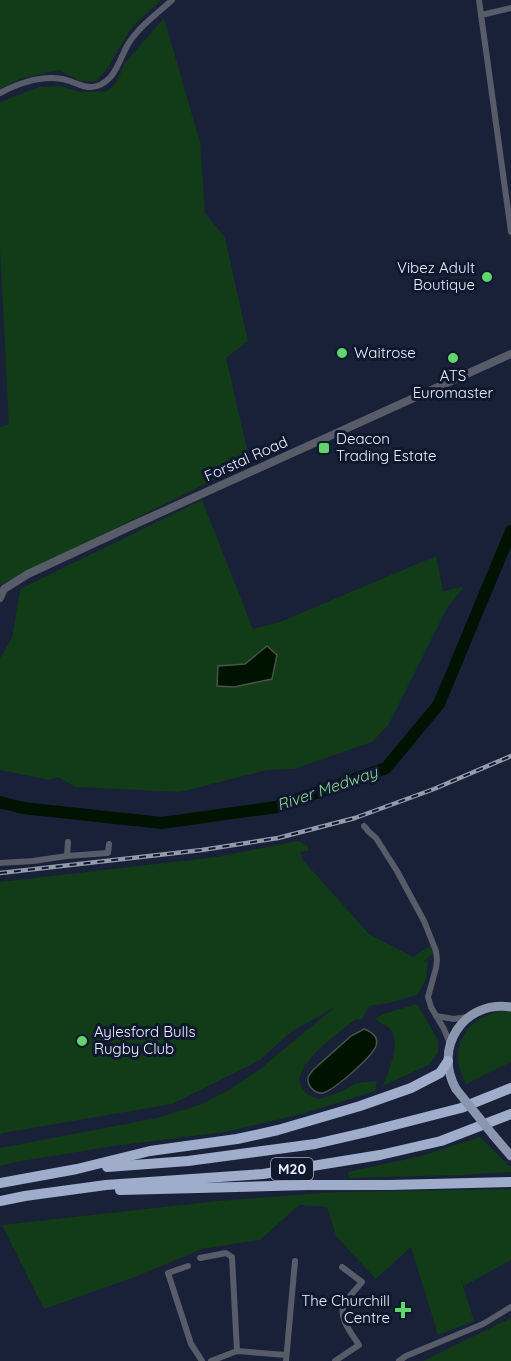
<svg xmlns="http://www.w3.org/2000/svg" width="511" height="1361" font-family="Quicksand,sans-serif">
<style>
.green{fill:#123b17;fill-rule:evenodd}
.water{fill:#001200;stroke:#46554c;stroke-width:1.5}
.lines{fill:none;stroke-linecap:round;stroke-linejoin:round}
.river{stroke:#001200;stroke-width:12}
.minor{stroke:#575c68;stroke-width:6}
.tertiary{stroke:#575c68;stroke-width:8}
.primary{stroke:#8a95ae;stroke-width:9}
.motorway{stroke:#9facca;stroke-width:10}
.rail-casing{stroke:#939aab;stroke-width:4.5}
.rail{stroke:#0f182e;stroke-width:2;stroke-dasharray:7;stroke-linecap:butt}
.primary-bridge{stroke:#8a95ae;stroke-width:9}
.poi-dot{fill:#60d56b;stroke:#0f182e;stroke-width:2}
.labels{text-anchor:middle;stroke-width:6;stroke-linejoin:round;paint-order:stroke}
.shield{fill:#0f182e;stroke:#a9b0c0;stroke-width:1.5}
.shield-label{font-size:14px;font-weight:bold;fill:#ebf1fe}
.poi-label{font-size:15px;fill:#ebf1fe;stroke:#0f182e;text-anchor:start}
.street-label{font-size:15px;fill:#ebf1fe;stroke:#0f182e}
.water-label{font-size:16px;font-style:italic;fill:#8cd68f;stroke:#0f182e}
</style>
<rect width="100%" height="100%" fill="#182138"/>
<g class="green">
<path d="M0,0H161L133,26L116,53L109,67L96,81H80L59,70L20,79L0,89Z"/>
<path d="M164,18L200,142L205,213L225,238L248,341L226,358L250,462L0,585V427L9,424L0,250V102L39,87L61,86L80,92H106L116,83L125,63Z"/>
<path d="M202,500L253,629L280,622L436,556L443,591L462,587L463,588L447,608L389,724L372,742L294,769L267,770L180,792L75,787L58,777L49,780L0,770V658L12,638L20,589ZM245,664L217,686L218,666Z"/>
<path d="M298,841L308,846V851L300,852L302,859L369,934L413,957L431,945L434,953L422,963L428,960L426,980L417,995L389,1003L369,1006L362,1020L356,1019C342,1030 294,1064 300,1084C301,1087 305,1092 308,1095L319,1099L338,1093L357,1083L377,1081L375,1091L302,1114L225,1132L114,1146L16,1162L0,1166V1148L157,1118L202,1104L231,1089L260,1069L302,1034L334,1008L292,1031L260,1060L172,1104L3,1133L0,1135V882L216,857Z"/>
<path d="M417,1004L438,1040V1053L430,1064L383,1086C388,1072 401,1044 391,1030C387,1026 379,1022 375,1019L383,1014Z"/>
<path d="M500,1011L511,1012V1062L466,1084C464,1078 460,1072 459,1066C453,1037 474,1017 500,1011Z"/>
<path d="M480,1137L511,1168V1172L459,1175L349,1178L348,1172L421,1156Z"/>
<path d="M511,1189V1260L464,1286L460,1276L474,1321L438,1335L411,1247L376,1279L336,1236L327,1207L299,1205L260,1240L202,1249L135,1277L44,1309L2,1225L217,1201L337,1192Z"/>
<path d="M511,1318V1361H423Z"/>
</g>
<g class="water">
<path d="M267,646L277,655L272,679L234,687L217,686L218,666L245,664Z"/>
<path d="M364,1029C372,1032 379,1037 376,1046C372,1057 334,1090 323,1093C315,1094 307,1086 308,1078C308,1076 311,1073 313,1070L351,1036Z"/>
</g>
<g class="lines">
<path class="river" d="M0,802L23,808L162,823L276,807L386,768L439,704L511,531"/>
<g class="minor">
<path d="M479,0L511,232"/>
<path d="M481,15L511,8"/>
<path d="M0,93C19,83 40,75 62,79C74,81 85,90 97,86C115,80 119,61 127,46C137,28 157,14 172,0"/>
<path d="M364,826L369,832L376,838L397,871L424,921L436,951L437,960L436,968L428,997L431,1007L444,1029L450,1044"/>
<path d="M67,856L108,853L109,844"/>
<path d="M0,863L33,861L67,856L68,842"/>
<path d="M436,1016L454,1019L467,1017"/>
<path d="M200,1258L226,1253L232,1257L237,1351"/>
<path d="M188,1266L168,1273L191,1344L202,1361"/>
<path d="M211,1361L237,1351L286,1355"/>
<path d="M286,1361L295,1261"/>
<path d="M335,1361L359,1345C352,1334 338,1318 344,1305C348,1297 356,1289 362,1282L342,1267"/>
<path d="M399,1361L406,1356L483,1324L511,1307"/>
</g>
<path class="tertiary" d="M0,598L4,589L28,574L131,526L511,354"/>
<g class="primary">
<path d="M456,1089C433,1048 463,1000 511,1007"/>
<path d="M493,1135L511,1156"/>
</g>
<g class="motorway">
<path d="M107,1167L188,1161L315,1144L367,1132L461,1108L511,1088"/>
<path d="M0,1183L77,1169L150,1151L237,1139L278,1130L360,1106L411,1088L440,1073L448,1061"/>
<path d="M120,1190L308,1185H390L511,1182"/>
<path d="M0,1201L25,1196L106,1185L263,1174L380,1155L441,1141L511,1114"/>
</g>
<g class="rail-casing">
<path id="rail" d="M0,873L202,850L278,838L355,818L434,789L511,756"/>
</g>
<use href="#rail" class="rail"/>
<path class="primary-bridge" d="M456,1089L493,1135"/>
</g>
<g class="poi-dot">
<circle cx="487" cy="277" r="6"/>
<circle cx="342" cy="353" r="6"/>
<circle cx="453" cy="358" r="6"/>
<rect x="318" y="442" width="12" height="12" rx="3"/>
<circle cx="82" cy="1041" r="6"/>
<path d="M400 1301h6v6h6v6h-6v6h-6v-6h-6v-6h6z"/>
</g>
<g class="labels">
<rect class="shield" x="271" y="1158" width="42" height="22" rx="4.5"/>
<g class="shield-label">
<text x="292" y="1174">M20</text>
</g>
<g class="poi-label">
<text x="475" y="273" text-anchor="end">Vibez Adult<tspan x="475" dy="17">Boutique</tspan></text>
<text x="354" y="358">Waitrose</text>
<text x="453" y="381" text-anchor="middle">ATS<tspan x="453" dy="17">Euromaster</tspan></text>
<text x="336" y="444">Deacon<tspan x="336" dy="17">Trading Estate</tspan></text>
<text x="94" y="1037">Aylesford Bulls<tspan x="94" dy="17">Rugby Club</tspan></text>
<text x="390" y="1306" text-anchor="end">The Churchill<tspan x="390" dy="17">Centre</tspan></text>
</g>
<g class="street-label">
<text transform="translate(246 459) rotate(-24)" y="5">Forstal Road</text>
</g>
<g class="water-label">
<text transform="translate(327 788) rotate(-19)" y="6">River Medway</text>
</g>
</g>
</svg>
